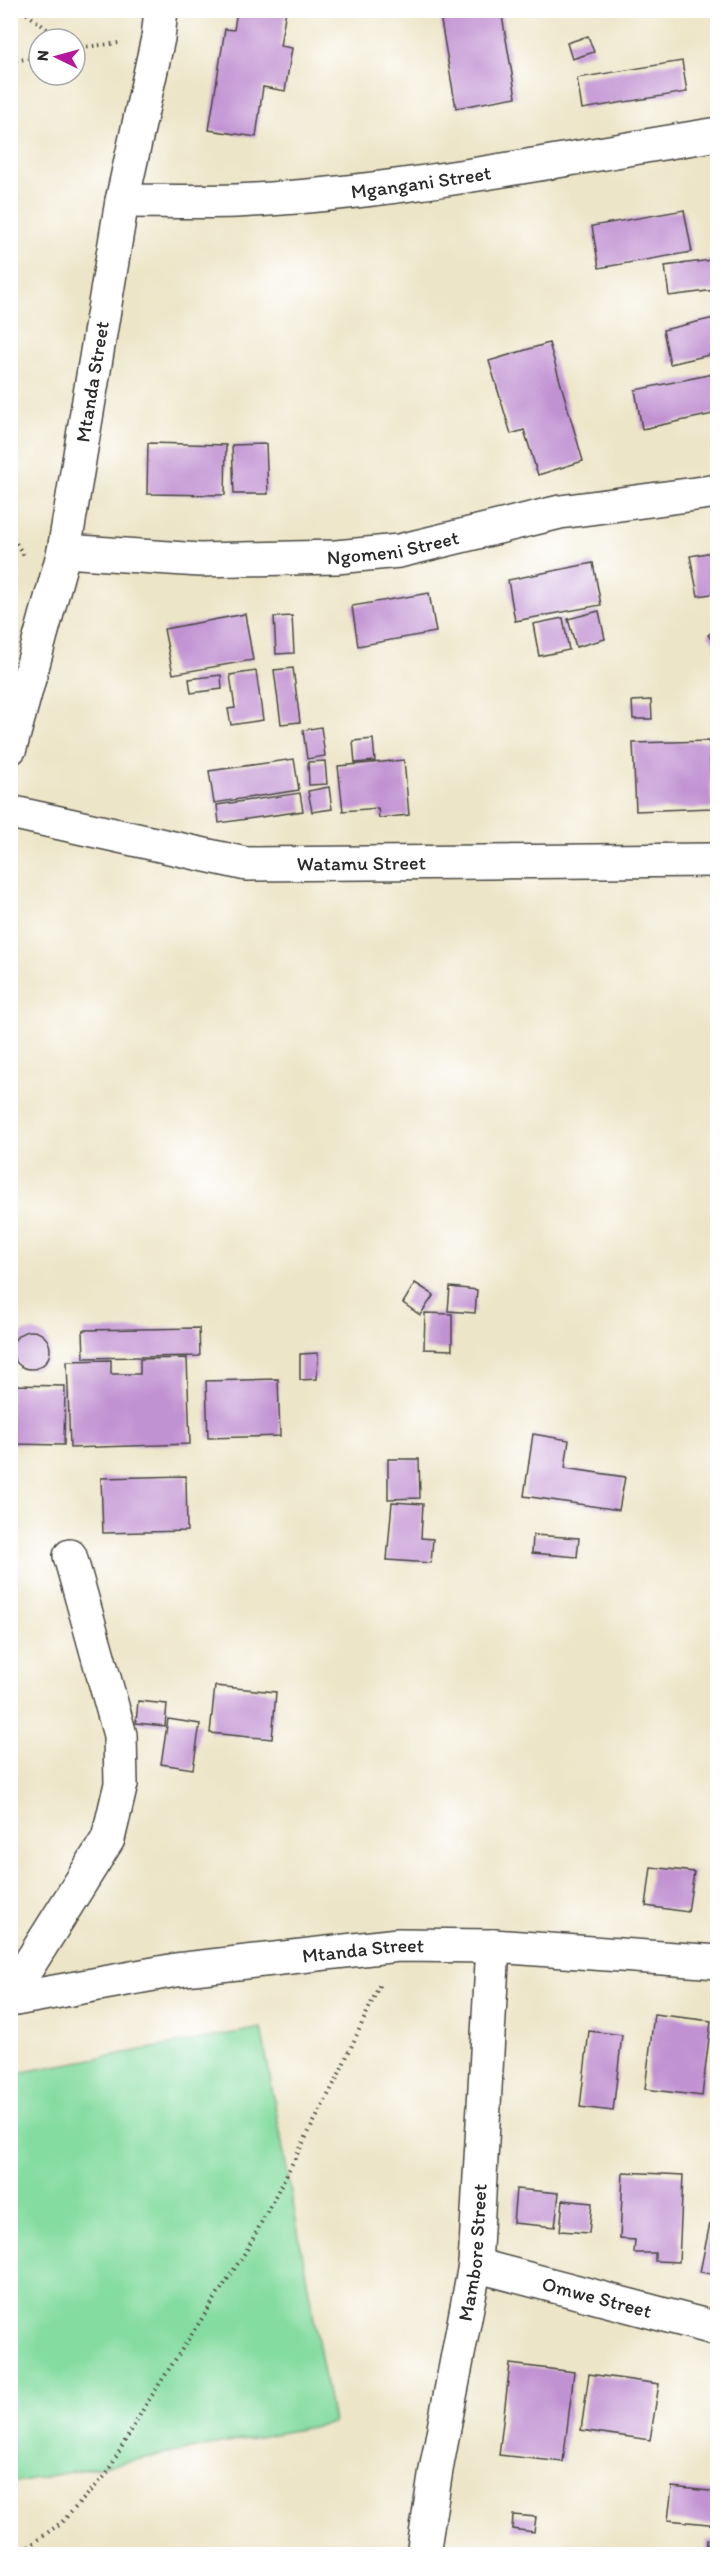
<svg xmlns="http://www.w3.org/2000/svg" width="728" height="2565" font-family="Itim,sans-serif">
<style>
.green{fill:#85dca0;stroke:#588466;stroke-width:1.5}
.building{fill:#c192d2}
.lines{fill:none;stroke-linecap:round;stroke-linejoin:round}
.street-casing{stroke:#484742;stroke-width:36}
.path{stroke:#484742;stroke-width:4;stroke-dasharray:1.5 4.5;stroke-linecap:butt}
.street{stroke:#fff;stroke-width:33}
.labels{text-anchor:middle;stroke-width:4.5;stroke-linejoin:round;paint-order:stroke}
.street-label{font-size:20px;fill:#2b2b2b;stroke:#fff}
</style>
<rect width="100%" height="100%" fill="#fff"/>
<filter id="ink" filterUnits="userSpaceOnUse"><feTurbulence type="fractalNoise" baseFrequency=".0167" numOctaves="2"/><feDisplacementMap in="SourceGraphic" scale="12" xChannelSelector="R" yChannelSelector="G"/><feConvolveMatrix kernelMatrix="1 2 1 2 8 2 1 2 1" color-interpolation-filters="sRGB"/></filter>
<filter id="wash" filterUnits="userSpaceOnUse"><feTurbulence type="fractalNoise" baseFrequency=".008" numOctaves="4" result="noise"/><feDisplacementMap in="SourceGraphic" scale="24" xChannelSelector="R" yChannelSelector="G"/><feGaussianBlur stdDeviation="1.35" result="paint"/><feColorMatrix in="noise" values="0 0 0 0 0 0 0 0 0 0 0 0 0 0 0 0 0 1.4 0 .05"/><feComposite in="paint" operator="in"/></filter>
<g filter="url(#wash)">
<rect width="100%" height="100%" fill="#ede5c7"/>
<path class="green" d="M261,2028L333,2423L11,2483V2074Z"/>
<g id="blocks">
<g class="building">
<path d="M237,10H286L280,46L292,48L285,91L263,87L256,137L209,130L225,29L234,30Z"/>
<path d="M439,10H501L516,97L456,108Z"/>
<path d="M588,36L594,52L572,59L567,43Z"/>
<path d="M682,61L687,92L582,109L577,78Z"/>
<path d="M684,210L692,252L599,268L592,226Z"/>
<path d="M711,260L715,290L669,296L665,266Z"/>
<path d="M718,317V353L670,364L663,330Z"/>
<path d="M549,343L583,461L538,475L524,430L511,434L489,361Z"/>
<path d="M718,373V413L642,429L635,390Z"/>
<path d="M148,443L226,445L225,495L147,494Z"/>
<path d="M266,444L268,494H234L232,445Z"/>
<path d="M718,551V593L698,596L690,556Z"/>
<path d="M593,563L601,605L515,621L508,580Z"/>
<path d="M429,593L436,632L358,646L352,606Z"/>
<path d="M599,611L605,639L576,647L568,619Z"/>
<path d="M245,614L253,660L173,674L164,629Z"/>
<path d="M292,616L294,653L276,654L274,617Z"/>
<path d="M563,618L569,650L539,656L533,624Z"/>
<path d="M718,627V647L708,635Z"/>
<path d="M293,668L300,722L281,724L274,670Z"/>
<path d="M256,671L263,720L231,725L228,709L235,708L230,675Z"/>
<path d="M221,675L222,689L191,693L189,679Z"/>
<path d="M651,700L652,719H633L632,701Z"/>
<path d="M321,727L325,756L307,759L303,730Z"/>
<path d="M373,739L375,761L355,763L353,741Z"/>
<path d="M709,741L712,808L636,811L633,743Z"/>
<path d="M294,759L299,790L214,803L209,771Z"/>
<path d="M404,760L409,815L379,818L378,808L343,811L338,766Z"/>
<path d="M325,761L327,784L309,785L308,762Z"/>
<path d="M329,787L332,809L312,812L308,791Z"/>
<path d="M300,793L303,811L219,823L217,805Z"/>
<path d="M415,1283L434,1295L420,1315L403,1303Z"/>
<path d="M450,1287L477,1290L475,1313L448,1311Z"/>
<path d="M425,1313L452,1314V1350L424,1349Z"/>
<path d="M199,1328L200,1356L84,1358L83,1330Z"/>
<circle cx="31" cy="1350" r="19"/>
<path d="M318,1353L317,1379L300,1380V1354Z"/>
<path d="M187,1358L190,1444L70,1448L67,1361L111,1360V1374H140V1359Z"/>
<path d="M278,1379L280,1436L208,1438L206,1381Z"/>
<path d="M10,1385L65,1386L64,1445L10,1444Z"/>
<path d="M533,1434L569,1440L565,1468L625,1477L619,1510L524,1496Z"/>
<path d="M388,1459H419L420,1498L388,1499Z"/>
<path d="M186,1476L187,1531L103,1533L101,1478Z"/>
<path d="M392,1502L423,1504L421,1538L433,1539L431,1563L387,1560Z"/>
<path d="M533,1535L579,1538L577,1557L532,1553Z"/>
<path d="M215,1686L276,1692L272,1739L210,1733Z"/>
<path d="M138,1701L167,1704L165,1726L136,1723Z"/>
<path d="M168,1719L200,1724L193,1769L161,1764Z"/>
<path d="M651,1867L694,1872L688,1912L646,1906Z"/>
<path d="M654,2014L711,2021L702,2096L645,2089Z"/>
<path d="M589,2031L622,2035L613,2111L580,2107Z"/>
<path d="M623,2172L683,2175L679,2262L655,2261V2253H634L635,2240L620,2239Z"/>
<path d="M516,2189L559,2193L555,2227L513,2223Z"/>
<path d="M563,2200L592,2203L589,2233L560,2231Z"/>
<path d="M710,2223L718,2224V2275L700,2272Z"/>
<path d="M510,2364L574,2372L563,2462L499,2455Z"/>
<path d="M589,2374L659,2384L650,2440L581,2430Z"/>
<path d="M672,2487L718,2492V2525L668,2520Z"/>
<path d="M513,2515L536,2517L534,2532L512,2529Z"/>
<path d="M707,2540L718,2541V2554H706Z"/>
</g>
</g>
</g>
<g filter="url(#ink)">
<use href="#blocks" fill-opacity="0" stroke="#484742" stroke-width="1.5"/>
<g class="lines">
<g class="street-casing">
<g id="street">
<path id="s1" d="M122,201C160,201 198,202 236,201C394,194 561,159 718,134"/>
<path id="s2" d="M64,551L200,560L336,557L399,551L560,512L718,491"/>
<path id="s3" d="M10,748L64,551L122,201L158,38L161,10"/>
<path id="s4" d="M10,812L246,864L718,860"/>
<path d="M10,1995L108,1839L121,1784L120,1735L70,1556"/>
<path id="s5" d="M10,2000L176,1970L398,1945L493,1946L718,1962"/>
<path id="s6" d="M475,2265L718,2329"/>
<path id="s7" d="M423,2554L436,2470L475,2265L493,1946"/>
</g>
</g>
<g class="path">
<path d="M22,10L60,39"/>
<path d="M75,48L119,43"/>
<path d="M10,62L39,56"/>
<path d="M10,533L24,556"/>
<path d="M19,2554L62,2522L106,2475L145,2406L248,2248L337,2078L380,1984"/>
</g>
<use href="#street" class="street"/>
</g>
</g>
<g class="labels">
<g class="street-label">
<text dy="7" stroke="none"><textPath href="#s1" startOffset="300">Mgangani Street</textPath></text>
<text dy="7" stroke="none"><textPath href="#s3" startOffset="376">Mtanda Street</textPath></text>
<text dy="7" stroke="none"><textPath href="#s2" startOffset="330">Ngomeni Street</textPath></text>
<text dy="7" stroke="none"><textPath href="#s4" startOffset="357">Watamu Street</textPath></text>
<text dy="7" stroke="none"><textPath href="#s5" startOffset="357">Mtanda Street</textPath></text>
<text dy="7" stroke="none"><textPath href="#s7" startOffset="306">Mambore Street</textPath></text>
<text dy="7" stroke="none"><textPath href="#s6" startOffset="126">Omwe Street</textPath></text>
</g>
</g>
<rect width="728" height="2565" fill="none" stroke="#fff" stroke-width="36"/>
<g transform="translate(57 57) rotate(275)"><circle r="28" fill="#ffffff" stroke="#aaaaaa" stroke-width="1.5"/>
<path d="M0-4.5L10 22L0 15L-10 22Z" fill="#b5179e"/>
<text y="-9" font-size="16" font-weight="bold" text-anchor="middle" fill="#2b2b2b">N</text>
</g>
</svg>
